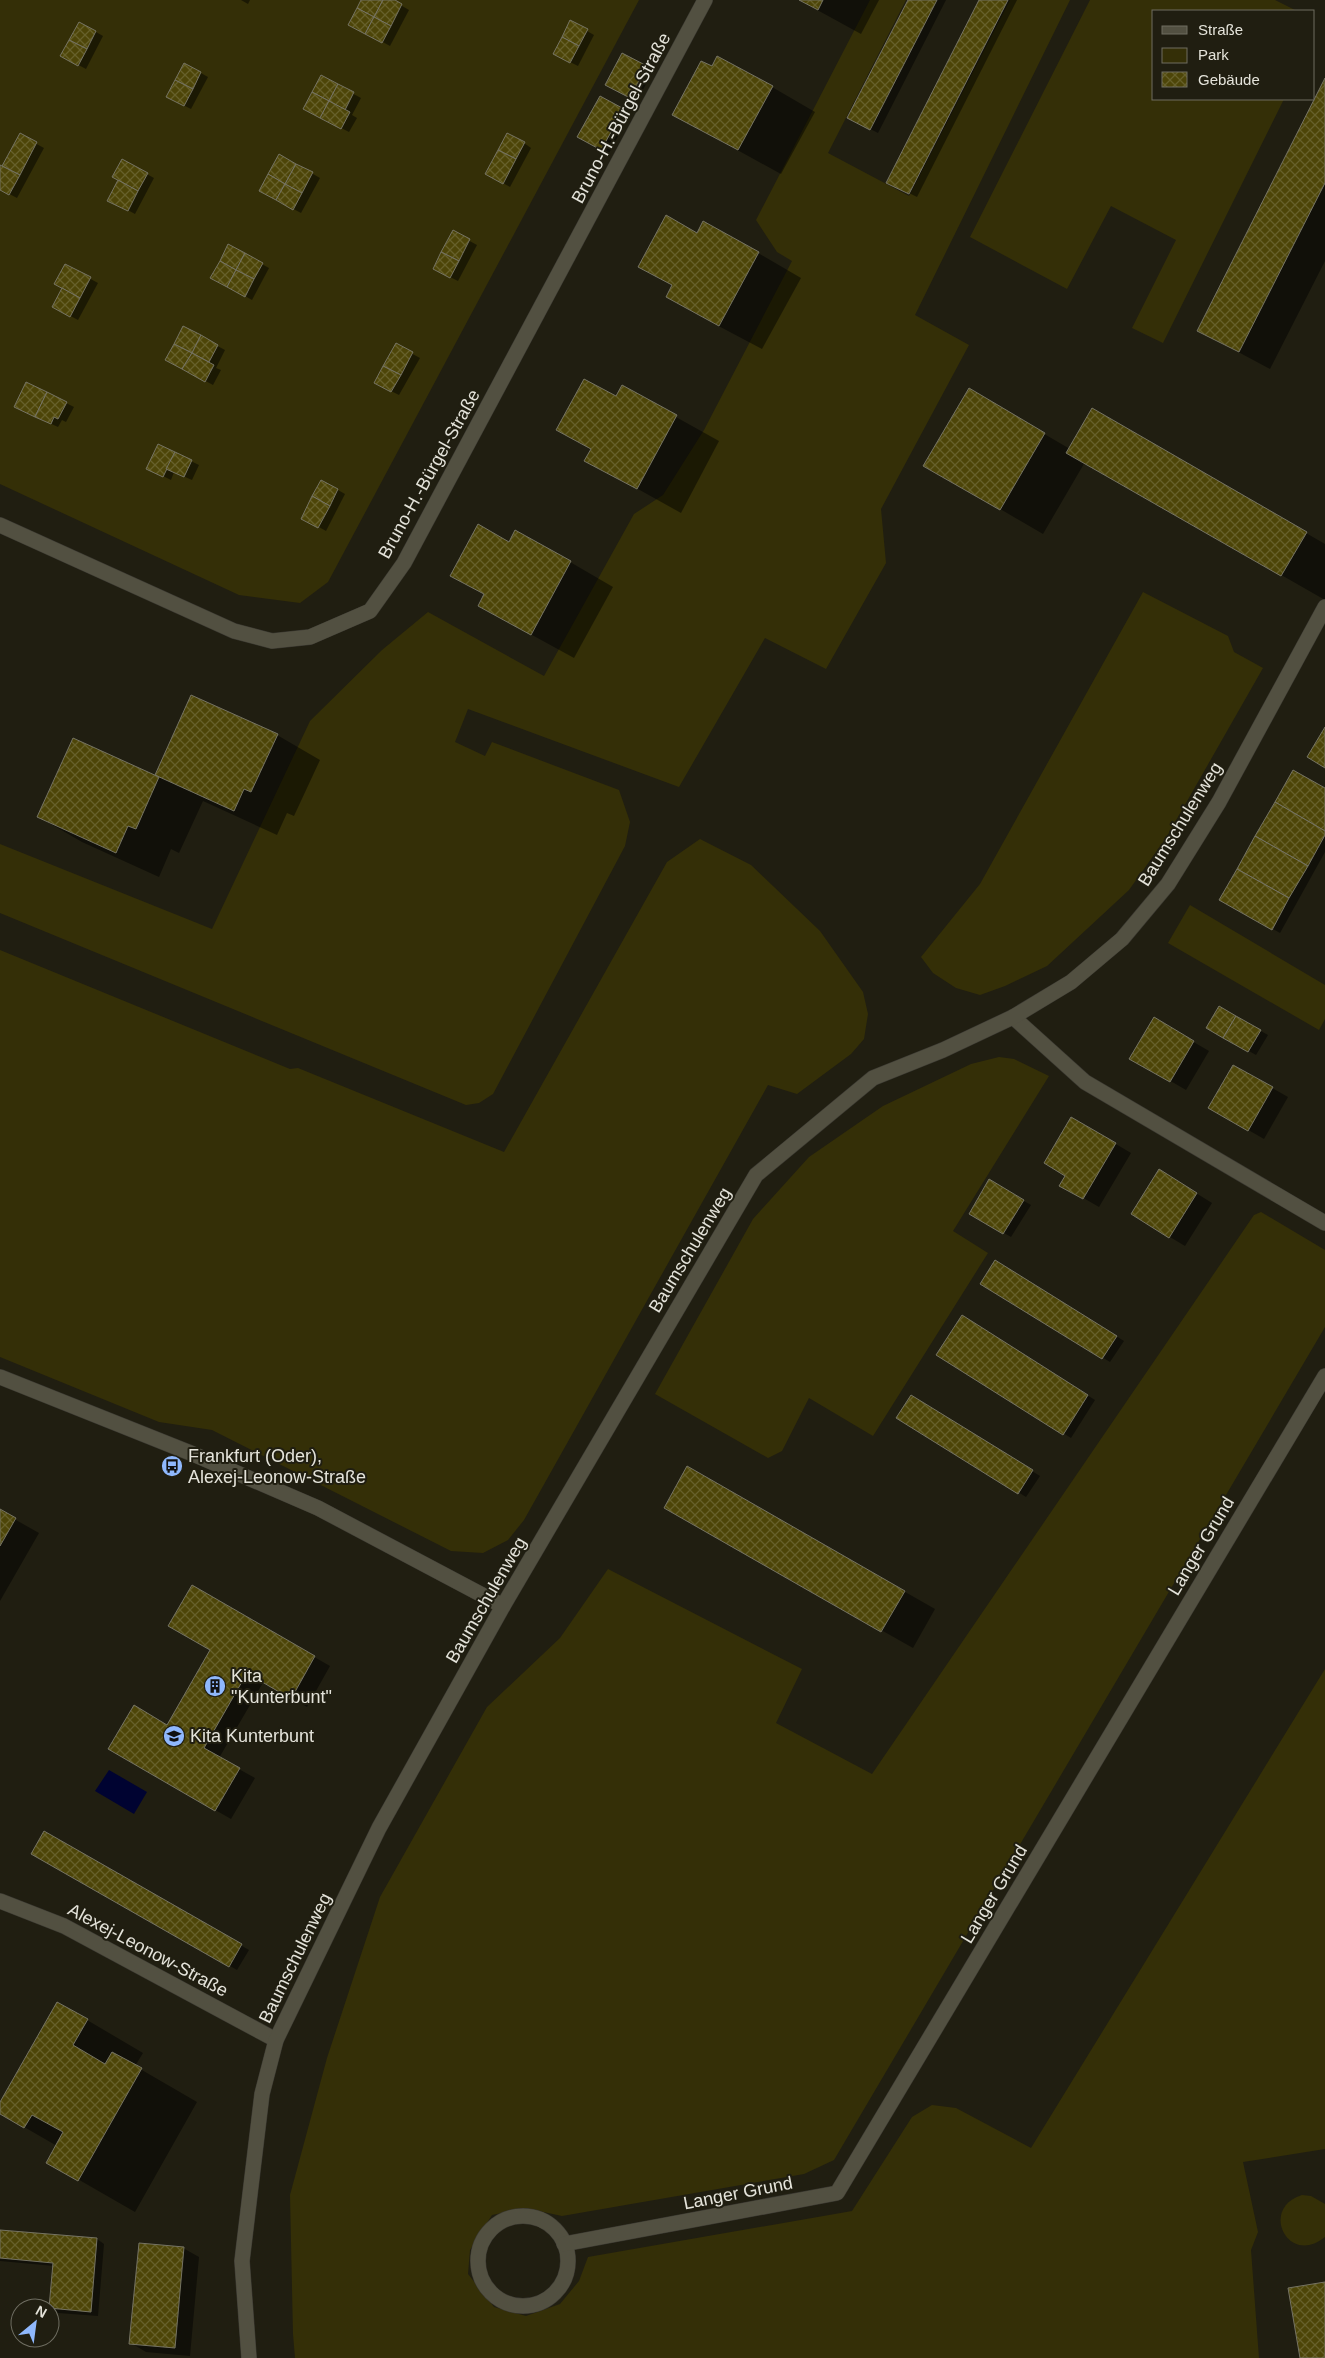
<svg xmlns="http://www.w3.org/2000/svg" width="1325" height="2358" font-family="Arial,sans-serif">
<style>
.green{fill:#342f07}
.water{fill:#000331}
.shadow{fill:#0007}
.building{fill:url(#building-cross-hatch);stroke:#757363}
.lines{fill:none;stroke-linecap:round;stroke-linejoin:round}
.street-casing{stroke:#3a3831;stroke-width:16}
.street{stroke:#525041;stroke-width:15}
.labels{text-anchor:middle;stroke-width:4;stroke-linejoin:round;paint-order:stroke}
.street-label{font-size:18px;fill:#e4e3da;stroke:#201e11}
.poi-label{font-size:18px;fill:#e4e3da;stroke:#201e11;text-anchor:start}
</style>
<defs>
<pattern id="building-cross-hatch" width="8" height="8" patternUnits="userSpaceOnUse" patternTransform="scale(1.25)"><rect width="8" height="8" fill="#4d4508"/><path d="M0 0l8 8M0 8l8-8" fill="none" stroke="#66602b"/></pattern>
</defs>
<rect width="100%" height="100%" fill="#201e11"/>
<g class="green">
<path d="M0,0H639L328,582L300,603L239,595L0,484Z"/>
<path d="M870,0H906L828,153L909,196L1010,0H1070L915,315L969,345L881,509L886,563L826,669L765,638L679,787L468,709L455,742L485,756L492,742L619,790L630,822L625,846L493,1094L479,1103L466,1105L0,913V844L212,929L310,721L382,650L428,612L544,676L634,514L663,495L704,430L792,261L777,252L756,220Z"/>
<path d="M1090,0H1275L1297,11H1154V99H1284L1163,343L1132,328L1176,240L1111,206L1067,289L970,237Z"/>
<path d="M1143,592L1228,636L1234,652L1263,668L1166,838L1129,890L1047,966L1005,986L980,995L956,988L933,973L921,957L980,884Z"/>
<path d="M700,839L751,865L820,931L863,992L868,1014L864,1039L851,1054L797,1094L768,1085L524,1520L508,1540L483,1553L451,1551L212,1430L159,1422L0,1357V950L290,1069L298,1068L504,1152L667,862Z"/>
<path d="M1190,905L1325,985V1019L1319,1030L1168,943Z"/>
<path d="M999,1057L1014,1059L1049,1076L953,1231L988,1253L873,1436L809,1398L782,1451L768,1458L655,1394L753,1219L809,1157L883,1106L971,1064Z"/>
<path d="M1261,1212L1325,1250V1327L834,2160L804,2174L562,2216L525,2208L492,2215L470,2250L468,2274L494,2307L526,2316L560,2304L579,2281L588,2257L852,2211L912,2117L932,2105L956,2108L1031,2148L1325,1669V2149L1243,2162L1258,2232L1251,2250L1259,2358H295L293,2334L290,2195L327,2058L380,1897L487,1707L560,1638L608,1569L802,1669L776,1723L872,1774L1254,1215Z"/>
<path d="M1302,2195L1311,2196L1325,2204V2237C1288,2267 1259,2208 1302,2195Z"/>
</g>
<path class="water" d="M109,1770L147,1792L134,1814L95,1791Z"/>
<g class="shadow">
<path d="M241,0H250L248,4Z"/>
<path d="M363,0H392L409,10L390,46L350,24Z"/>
<path d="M799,0H879L861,34Z"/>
<path d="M909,0H946L878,133L849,118Z"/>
<path d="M980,0H1017L917,197L893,185Z"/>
<path d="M587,31L594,35L578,66L562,58Z"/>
<path d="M96,32L103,36L86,69L69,60Z"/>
<path d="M622,54L653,71L637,101L606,84Z"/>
<path d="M185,64L208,77L191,109L175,101Z"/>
<path d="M322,77L361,98L352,115L357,118L349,132L312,113Z"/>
<path d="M1325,80V261L1270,369L1199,331Z"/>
<path d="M772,87L815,112L781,174L674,115Z"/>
<path d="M600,97L630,114L609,153L579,137Z"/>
<path d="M20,135L44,148L17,198L0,189V166L3,168Z"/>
<path d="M524,143L531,148L510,187L487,174Z"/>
<path d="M280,155L320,178L301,213L260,191Z"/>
<path d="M123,161L154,178L135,214L109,200L119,180Z"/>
<path d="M453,232L477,245L458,281L442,273Z"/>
<path d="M698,234L758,253L801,278L762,349L711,322Z"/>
<path d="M229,246L269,268L252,300L212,277Z"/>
<path d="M65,265L98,283L78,320L61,311Z"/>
<path d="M184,328L225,350L216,368L221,370L213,385L167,360Z"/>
<path d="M396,345L420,358L399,395L383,387Z"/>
<path d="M622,387L719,441L681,513L586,460Z"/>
<path d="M969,390L1070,449L1092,409L1325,544V600L1085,462L1043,534L925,465Z"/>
<path d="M66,403L74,407L66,422L62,420L58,427L23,411Z"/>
<path d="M158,445L199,465L192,480L174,472L171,480L155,472Z"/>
<path d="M338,490L345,494L326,531L310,522Z"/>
<path d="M510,543L570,562L613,587L574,658L523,630L486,595Z"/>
<path d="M192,696L277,735L320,760L294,816L287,813L277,835L203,801L179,853L171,849L159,877L82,842L39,817L155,777Z"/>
<path d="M1325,790V852L1280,933L1221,899Z"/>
<path d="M1219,1008L1268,1035L1256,1055L1208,1028Z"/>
<path d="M1154,1019L1209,1051L1186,1090L1131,1058Z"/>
<path d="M1234,1066L1288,1097L1264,1139L1210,1108Z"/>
<path d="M1072,1118L1131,1153L1099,1207L1061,1185L1067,1175Z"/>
<path d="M1175,1180L1212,1203L1185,1246L1170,1237Z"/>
<path d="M989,1181L1031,1205L1011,1237L970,1213Z"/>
<path d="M1003,1266L1124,1341L1110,1362L982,1283Z"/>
<path d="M969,1321L1095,1400L1071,1438L938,1355Z"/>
<path d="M911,1397L1040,1476L1026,1497L898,1418Z"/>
<path d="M688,1468L935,1609L913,1648L665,1508Z"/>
<path d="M0,1511L39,1533L0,1601Z"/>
<path d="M192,1587L330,1666L307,1707L264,1681L219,1758L255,1778L231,1819L109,1749L168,1726L212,1649Z"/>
<path d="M45,1833L249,1950L237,1970L33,1854Z"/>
<path d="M87,2020L143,2053L135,2066L197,2102L135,2212L48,2162L57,2146L0,2113V2105Z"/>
<path d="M0,2231L97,2239L104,2244L98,2316L58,2313L50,2308L54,2266L0,2261Z"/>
<path d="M183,2248L199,2257L190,2356L146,2352L131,2343Z"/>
</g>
<g class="building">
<path d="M361,0H383L374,17L357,8Z"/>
<path d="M383,0H395L402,4L391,26L374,17Z"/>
<path d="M799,0H823L818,10Z"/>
<path d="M908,0H937L870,130L847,118Z"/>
<path d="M979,0H1008L909,194L886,183Z"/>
<path d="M357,8L374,17L365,34L348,25Z"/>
<path d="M374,17L391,26L382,43L365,34Z"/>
<path d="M570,20L588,29L579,46L562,37Z"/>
<path d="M79,22L96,31L87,49L69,40Z"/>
<path d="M562,37L579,46L570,63L553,54Z"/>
<path d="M69,40L87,49L78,66L60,56Z"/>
<path d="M622,53L647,66L630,98L605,85Z"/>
<path d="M717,56L773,86L738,150L672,115L701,61L712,66Z"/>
<path d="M184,63L201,72L193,89L175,80Z"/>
<path d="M321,75L338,84L329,101L312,92Z"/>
<path d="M1325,78V183L1239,352L1197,331Z"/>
<path d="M175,80L193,89L184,106L166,97Z"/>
<path d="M338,84L354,92L345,110L329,101Z"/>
<path d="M312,92L329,101L320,118L303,109Z"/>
<path d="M600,96L624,109L601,150L577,137Z"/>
<path d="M329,101L350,112L341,129L320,118Z"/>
<path d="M20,133L37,142L20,175L2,166Z"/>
<path d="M507,133L525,142L516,159L498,150Z"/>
<path d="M498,150L516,159L503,184L485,174Z"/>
<path d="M279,154L296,164L285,184L268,174Z"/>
<path d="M122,159L148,173L138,191L112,177Z"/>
<path d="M296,164L313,172L302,193L285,184Z"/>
<path d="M0,165L20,175L9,195L0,190Z"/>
<path d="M268,174L285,184L276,200L259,191Z"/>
<path d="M118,180L138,191L128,211L107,201Z"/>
<path d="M285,184L302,193L293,210L276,200Z"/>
<path d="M666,215L697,233L703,221L759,252L719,326L666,297L672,285L638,267Z"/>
<path d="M453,230L470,239L459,261L441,252Z"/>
<path d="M228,244L245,253L236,270L220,261Z"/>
<path d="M441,252L459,261L450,278L433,269Z"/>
<path d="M245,253L263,263L254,279L236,270Z"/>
<path d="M220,261L236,270L227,287L210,278Z"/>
<path d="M65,264L91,277L80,298L54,284Z"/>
<path d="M236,270L254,279L245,297L227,287Z"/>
<path d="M62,288L80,298L70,317L52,307Z"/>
<path d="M183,326L201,335L192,353L174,344Z"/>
<path d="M201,335L218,345L209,362L192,353Z"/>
<path d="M396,343L413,352L401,375L383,366Z"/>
<path d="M174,344L192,353L182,369L165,360Z"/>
<path d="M192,353L214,365L205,382L182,369Z"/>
<path d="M383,366L401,375L391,392L374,383Z"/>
<path d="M584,379L616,396L622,385L677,415L637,489L584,461L591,449L556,430Z"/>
<path d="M26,382L47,392L35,417L14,407Z"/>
<path d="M969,388L1045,433L1000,510L923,466Z"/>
<path d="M47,392L67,402L58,419L54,417L51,424L35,417Z"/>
<path d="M1092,408L1307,532L1281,576L1066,453Z"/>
<path d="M158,444L175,452L163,477L146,469Z"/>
<path d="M175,452L192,460L184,477L166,469Z"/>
<path d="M321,480L338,489L330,506L312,496Z"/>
<path d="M312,496L330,506L318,528L301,519Z"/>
<path d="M478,524L509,542L515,530L571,561L531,635L478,606L484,594L450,576Z"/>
<path d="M191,695L278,734L251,792L244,789L234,811L155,775Z"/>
<path d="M1325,727V768L1307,757Z"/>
<path d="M73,738L159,777L136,829L128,826L116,853L37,817Z"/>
<path d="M1293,770L1325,788V831L1275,802Z"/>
<path d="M1275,802L1325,831V835L1308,866L1255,836Z"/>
<path d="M1255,836L1308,866L1289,898L1237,869Z"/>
<path d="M1237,869L1289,898L1272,930L1219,900Z"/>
<path d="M1219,1006L1236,1016L1223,1038L1206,1028Z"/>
<path d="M1236,1016L1261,1030L1248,1052L1223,1038Z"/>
<path d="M1154,1017L1194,1041L1170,1082L1129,1059Z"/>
<path d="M1233,1065L1273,1087L1248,1131L1208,1108Z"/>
<path d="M1071,1117L1116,1143L1083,1199L1059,1186L1065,1176L1044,1163Z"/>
<path d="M1159,1169L1197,1193L1169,1238L1131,1214Z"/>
<path d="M989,1179L1024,1200L1003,1234L969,1214Z"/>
<path d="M995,1260L1117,1336L1102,1359L980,1284Z"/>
<path d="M962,1315L1088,1395L1063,1435L936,1355Z"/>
<path d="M911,1395L1033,1470L1018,1494L896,1418Z"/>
<path d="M687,1466L905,1591L881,1632L664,1508Z"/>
<path d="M0,1509L16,1518L0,1546Z"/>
<path d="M192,1585L315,1656L291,1699L247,1673L204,1748L240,1768L215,1811L108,1749L134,1705L167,1725L210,1650L168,1626Z"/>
<path d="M44,1831L242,1944L229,1967L31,1854Z"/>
<path d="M57,2002L88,2019L73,2045L105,2064L112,2052L142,2068L78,2181L46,2163L63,2132L32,2115L24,2128L0,2114V2102Z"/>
<path d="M0,2230L97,2238L91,2312L49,2308L53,2263L0,2258Z"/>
<path d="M139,2243L184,2247L175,2348L129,2344Z"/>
<path d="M1325,2282V2358H1300L1288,2288Z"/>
</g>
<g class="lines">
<g class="street-casing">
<g id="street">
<path d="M0,525L234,631L272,641L310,637L370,611L404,563L705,0"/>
<path d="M1013,1017L1085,1082L1325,1223"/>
<path d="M0,1377L193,1454L318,1508L503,1606"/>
<path d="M0,1901L64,1926L276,2040"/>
<circle cx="523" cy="2261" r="45"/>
<path d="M564,2244L837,2193L1325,1376"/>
<path d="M249,2358L242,2261L262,2094L276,2040L379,1828L503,1606L756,1175L873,1078L943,1050L1013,1017L1071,982L1122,939L1168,884L1219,802L1325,607"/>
</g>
</g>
<use href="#street" class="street"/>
</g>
<defs>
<g id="bus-disc" transform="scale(1.125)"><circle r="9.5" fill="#8fb8fd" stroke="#201e11"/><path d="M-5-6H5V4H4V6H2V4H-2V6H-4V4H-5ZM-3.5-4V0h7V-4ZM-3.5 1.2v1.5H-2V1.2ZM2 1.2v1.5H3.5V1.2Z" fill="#111"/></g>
<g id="building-disc" transform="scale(1.125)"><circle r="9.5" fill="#8fb8fd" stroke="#201e11"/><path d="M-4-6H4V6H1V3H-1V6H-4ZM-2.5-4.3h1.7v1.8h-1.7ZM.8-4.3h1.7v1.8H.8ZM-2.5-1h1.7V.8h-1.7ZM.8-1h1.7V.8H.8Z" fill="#111"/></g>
<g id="school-disc" transform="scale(1.125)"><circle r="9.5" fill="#8fb8fd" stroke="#201e11"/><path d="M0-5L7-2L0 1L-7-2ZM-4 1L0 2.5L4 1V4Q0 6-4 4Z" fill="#111"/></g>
</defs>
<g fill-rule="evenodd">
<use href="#bus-disc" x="172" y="1466"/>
<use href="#building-disc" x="215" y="1686"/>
<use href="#school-disc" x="174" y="1736"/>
</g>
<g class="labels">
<g class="street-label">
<text transform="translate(621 118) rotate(-62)" y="6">Bruno-H.-Bürgel-Straße</text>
<text transform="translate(429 474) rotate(-61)" y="6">Bruno-H.-Bürgel-Straße</text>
<text transform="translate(1180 824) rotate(-58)" y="6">Baumschulenweg</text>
<text transform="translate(690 1250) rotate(-59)" y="6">Baumschulenweg</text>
<text transform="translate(1201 1546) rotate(-59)" y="6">Langer Grund</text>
<text transform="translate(486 1600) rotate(-60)" y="6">Baumschulenweg</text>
<text transform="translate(994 1894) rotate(-59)" y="6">Langer Grund</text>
<text transform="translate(148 1950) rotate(28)" y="6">Alexej-Leonow-Straße</text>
<text transform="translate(295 1958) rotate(-64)" y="6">Baumschulenweg</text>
<text transform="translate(738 2193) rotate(-11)" y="6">Langer Grund</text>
</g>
<g class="poi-label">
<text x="188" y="1462">Frankfurt (Oder),<tspan x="188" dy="21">Alexej-Leonow-Straße</tspan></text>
<text x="231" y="1682">Kita<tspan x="231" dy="21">"Kunterbunt"</tspan></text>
<text x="190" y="1742">Kita Kunterbunt</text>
</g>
</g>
<rect x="1152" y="10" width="162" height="90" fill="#201e11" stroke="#6e6d61"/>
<rect x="1162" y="26" width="25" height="8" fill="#525041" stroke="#6e6d61"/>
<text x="1198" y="35" font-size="15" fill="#e4e3da">Straße</text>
<rect x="1162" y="48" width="25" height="15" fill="#342f07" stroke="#6e6d61"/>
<text x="1198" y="60" font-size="15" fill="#e4e3da">Park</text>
<rect x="1162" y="72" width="25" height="15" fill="url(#building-cross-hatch)" stroke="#6e6d61"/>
<text x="1198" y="85" font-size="15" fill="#e4e3da">Gebäude</text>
<g transform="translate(35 2323) rotate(29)"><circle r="24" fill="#201e11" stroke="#6e6d61"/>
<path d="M0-4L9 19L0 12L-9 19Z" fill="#8fb8fd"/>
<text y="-8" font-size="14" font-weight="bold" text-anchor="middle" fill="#e4e3da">N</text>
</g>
</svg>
